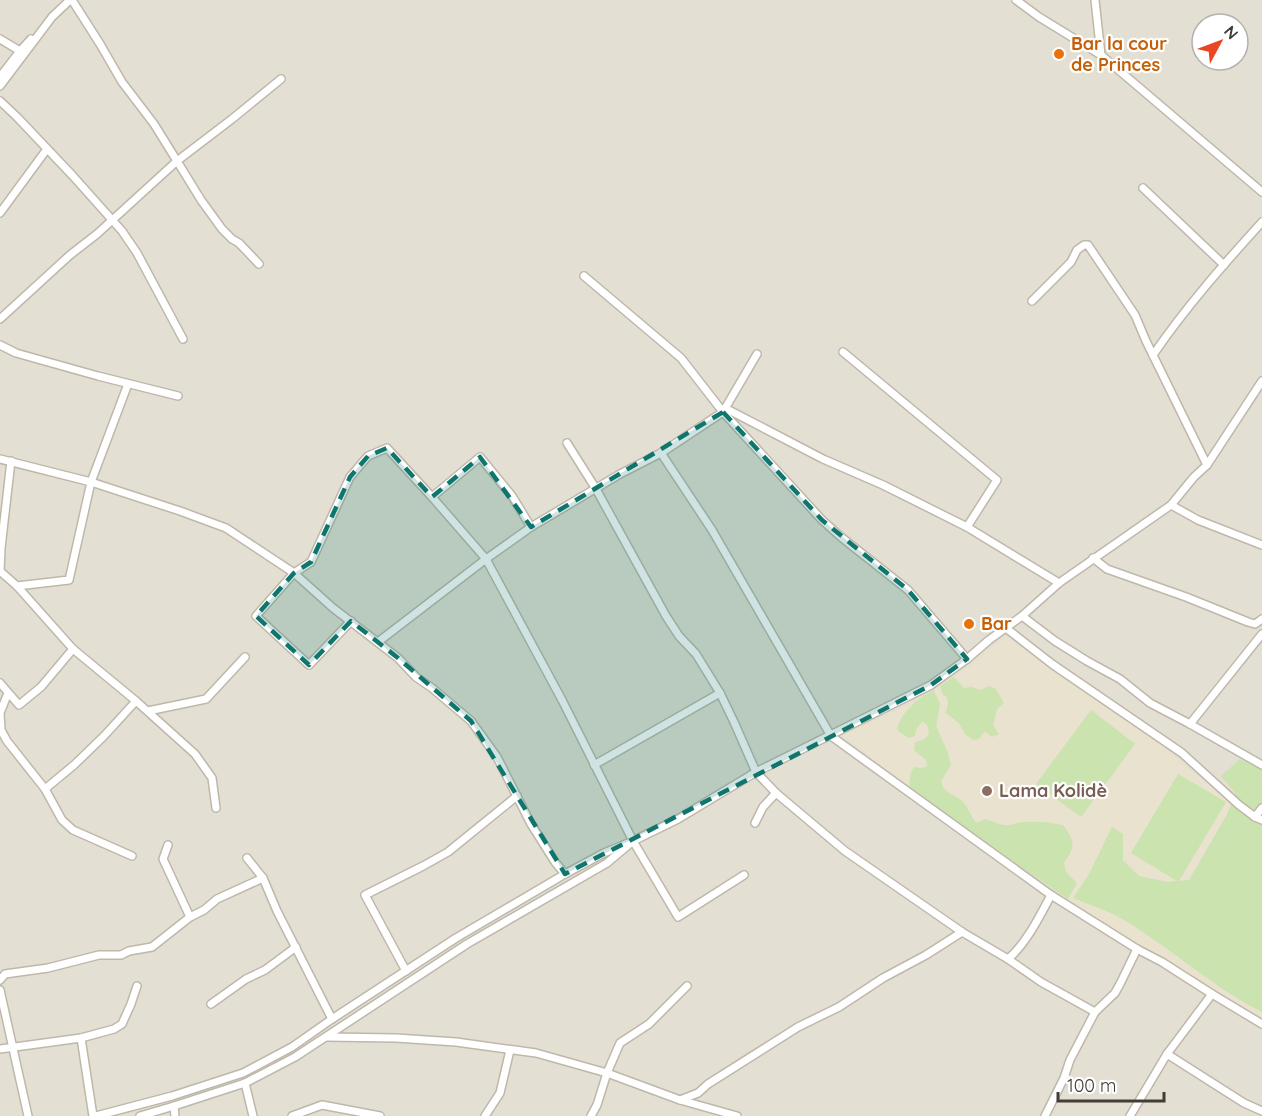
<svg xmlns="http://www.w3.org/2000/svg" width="1262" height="1116" font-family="Quicksand,sans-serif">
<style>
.residential{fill:#e4dfd3;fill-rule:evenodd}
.education{fill:#e9e2cf}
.green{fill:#cae3af}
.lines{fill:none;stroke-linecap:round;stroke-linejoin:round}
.minor-casing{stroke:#beb8ab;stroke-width:10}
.minor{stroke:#fff;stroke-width:7}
.marked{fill:#0f766e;fill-opacity:0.2;stroke:#0f766e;stroke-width:4.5;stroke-dasharray:12 8;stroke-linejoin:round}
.food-dot{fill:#e8710a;stroke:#fff;stroke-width:2}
.education-dot{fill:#8d6e63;stroke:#fff;stroke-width:2}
.labels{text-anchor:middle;stroke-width:4.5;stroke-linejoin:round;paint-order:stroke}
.food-label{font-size:18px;font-weight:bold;fill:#c56008;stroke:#fff;text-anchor:start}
.education-label{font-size:18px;font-weight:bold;fill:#785e54;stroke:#fff;text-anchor:start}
</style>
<rect width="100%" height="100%" fill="#f1ede4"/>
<path class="residential" d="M0,0H1262V1116H0ZM1202,24H1238V60H1202Z"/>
<path class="education" d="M1005,636L1155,740L1184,765L1262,827V1018L1216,992L1156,955L1119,934L1068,899L943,814L842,735L913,703L954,677L979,659Z"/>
<g class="green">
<path d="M954,677L964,688L972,687L980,690L990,686L996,689L1004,703L997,709L993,725L999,734L992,737L985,731L979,739L973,740L965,734L959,723L946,713L948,703L947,697L943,695L940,686Z"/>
<path d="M934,690L940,704L936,726L948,753L951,765L941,781C945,796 953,793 962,801C968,807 971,816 976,823L985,819C993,821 1001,826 1009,825C1014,825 1018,822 1023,822C1037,821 1049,822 1063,825C1075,841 1076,846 1064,863L1066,872L1077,883L1068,899L943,814L909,787L911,771L915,767L922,768L927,766L926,760L914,750L915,742C923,741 927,739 929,731L927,725L922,721L916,730L915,736L909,738L899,732L897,728C903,710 918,698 934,690Z"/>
<path d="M1091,710L1135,744L1081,817L1036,784Z"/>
<path d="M1240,759L1262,769V1012C1212,987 1171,948 1124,920C1108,910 1089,905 1073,898L1089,874L1112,827L1123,834V860L1139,876L1168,882L1177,881L1131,853L1178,774L1226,802L1179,881L1189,880L1226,816L1236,794L1221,776Z"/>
</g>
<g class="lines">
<g class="minor-casing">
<g id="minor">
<path d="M1016,0L1039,17L1101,55L1262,192"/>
<path d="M1095,0L1101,55"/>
<path d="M0,39L20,51"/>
<path d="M0,77L20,51L31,39"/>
<path d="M0,86L52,17L70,0"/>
<path d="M0,101L17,117L72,175L122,231L137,253L183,339"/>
<path d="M1143,188L1224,265"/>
<path d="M0,213L47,149"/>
<path d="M259,264L239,243L232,239L222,229L201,200L177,161L232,119L281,79"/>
<path d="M584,276L681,358L723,412L822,520L841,537L908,590L967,659"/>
<path d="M1032,301L1071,262L1077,250L1084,245H1088L1135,315L1146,341L1207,465"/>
<path d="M0,319L70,255L97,234L177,161L154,124L122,82L100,44L72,0"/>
<path d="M0,345L16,353L98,376L178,396"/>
<path d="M843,352L997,480L967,527"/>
<path d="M1153,355C1186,307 1223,265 1262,222"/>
<path d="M725,408L823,459L883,485L967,527L1059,583"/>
<path d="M567,443L596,489L666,616L679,636L696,654L720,693L734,722L756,772L776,793L845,851L962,932L1008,959L1041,982L1095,1012"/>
<path d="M661,453L712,530L831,736L1051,895L1137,949L1162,962L1212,994L1262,1024"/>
<path d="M0,459L91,482L180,511L226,528L294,573L333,608L398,658L416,677L432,688L471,721L497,757L531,824L555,862L565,874"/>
<path d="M11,461L1,548L0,571L17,586L73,649L136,701L195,754L212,778L216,808"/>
<path d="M432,497L480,457L512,496L531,527"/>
<path d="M1171,505L1198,520L1262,545"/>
<path d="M1093,558L1107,569L1186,597L1248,622L1255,624L1262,619"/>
<path d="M17,586L69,580L91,482L128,384"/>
<path d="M1022,616L1055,641L1087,661L1120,679L1150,703L1190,724L1262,765"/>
<path d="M351,621L309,665L256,616L294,573L311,562L350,477L368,456L387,448L432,497L486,559L562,700L633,841L678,917L744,875"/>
<path d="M1006,628L1052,664L1182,753L1239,805L1255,817L1262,820"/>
<path d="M378,642L486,559L531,527L620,474L661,453L723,412L757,354"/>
<path d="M0,683L19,705L41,687L73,649"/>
<path d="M8,693L0,713L1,730L7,741L45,789L62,820L73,830L132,856"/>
<path d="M148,711L206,699L245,657"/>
<path d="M1190,724L1262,634"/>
<path d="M594,765L720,693"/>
<path d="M45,789L74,765L104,736L136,701"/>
<path d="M1255,817L1262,808"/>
<path d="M755,823L763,807L776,793"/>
<path d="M168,845L163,859L190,917"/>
<path d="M247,858L263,878L277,911L332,1019"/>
<path d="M1008,959C1026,944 1040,916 1051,895"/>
<path d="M406,971L365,895L423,866L448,852L517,796"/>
<path d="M0,980L5,974L48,968L99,955H121L129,951L152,947L190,917L204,910L217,899L263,878"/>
<path d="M0,990L28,1116"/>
<path d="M211,1004L246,979L265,970L296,947"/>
<path d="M326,1037L396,1038L456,1042L536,1053L607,1073L680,1100L737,1116"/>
<path d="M81,1038L93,1116"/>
<path d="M0,1049L81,1038L114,1029L122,1024L131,1004L137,986"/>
<path d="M1167,1054L1244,1103L1262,1111"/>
<path d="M245,1083L253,1116"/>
<path d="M680,1100L698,1093L708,1084L798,1027L839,1007L883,978L926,955L962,932"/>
<path d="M174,1106L175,1116"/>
<path d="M96,1116L172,1096L243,1073L292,1047L332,1019L456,938L565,874L604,853L628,843"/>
<path d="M140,1116L174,1106L245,1083L295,1057L467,944L607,863L633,841L678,819L756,772L931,685L967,659L989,640L1022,616L1059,583L1171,505L1194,477L1207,465L1262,381"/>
<path d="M292,1116L322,1105L380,1116"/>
<path d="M485,1116L500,1093L510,1050"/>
<path d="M591,1116L597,1105L607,1073L620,1043L649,1024L687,986"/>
<path d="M1045,1116L1064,1078L1070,1060L1095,1012L1115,993L1121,982L1137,949"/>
<path d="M1130,1116L1167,1054L1212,994"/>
</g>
</g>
<use href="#minor" class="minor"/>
</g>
<path class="marked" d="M723,412L822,520L908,590L967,659L931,685L565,874L471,721L398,658L351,621L309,665L256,616L294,573L311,562L350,477L368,456L387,448L432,497L480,457L531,527Z"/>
<g class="food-dot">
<circle cx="1059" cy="54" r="6"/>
<circle cx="969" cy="624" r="6"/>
</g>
<circle class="education-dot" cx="987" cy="791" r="6"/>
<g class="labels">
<g class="food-label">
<text x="1071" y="50">Bar la cour<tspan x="1071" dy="21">de Princes</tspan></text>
<text x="981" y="630">Bar</text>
</g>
<g class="education-label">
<text x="999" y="797">Lama Kolidè</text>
</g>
</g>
<g transform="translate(1220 42) rotate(49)"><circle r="28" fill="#ffffff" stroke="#b3b1ae" stroke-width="1.5"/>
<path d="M0-4.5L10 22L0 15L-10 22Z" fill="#ea4622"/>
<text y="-9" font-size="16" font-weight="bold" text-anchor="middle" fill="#423d35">N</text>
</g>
<path d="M1058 1092v9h106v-9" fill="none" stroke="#423d35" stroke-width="3"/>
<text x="1067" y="1092" font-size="18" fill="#423d35" stroke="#ffffff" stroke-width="4.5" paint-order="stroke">100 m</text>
</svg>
